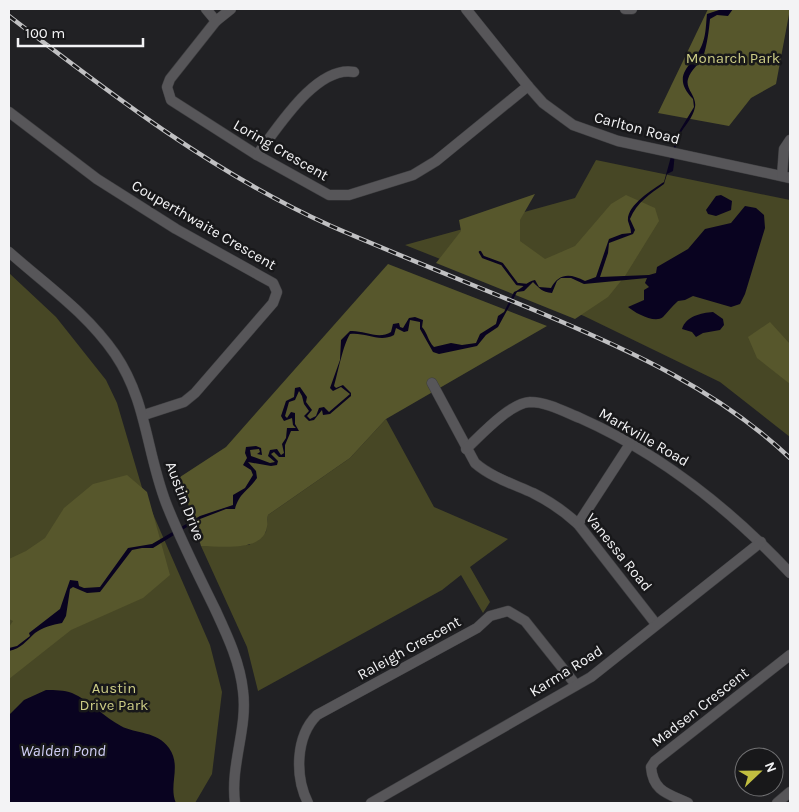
<svg xmlns="http://www.w3.org/2000/svg" width="799" height="812" font-family="Karla,sans-serif">
<style>
.green{fill:#474725}
.forest{fill:#57572c}
.water{fill:#090320}
.lines{fill:none;stroke-linecap:round;stroke-linejoin:round}
.stream{stroke:#090320;stroke-width:2.5}
.minor-casing{stroke:#3e3e40;stroke-width:11}
.minor{stroke:#575659;stroke-width:10}
.rail-casing{stroke:#c0c0c2;stroke-width:4.5}
.rail{stroke:#18181a;stroke-width:2.5;stroke-dasharray:8;stroke-linecap:butt}
.labels{text-anchor:middle;stroke-width:5;stroke-linejoin:round;paint-order:stroke}
.park-label{font-size:15px;fill:#cccc85;stroke:#18181a}
.street-label{font-size:15px;fill:#f3f3f5;stroke:#18181a}
.water-label{font-size:16px;font-style:italic;fill:#d0cef6;stroke:#18181a}
</style>
<rect width="100%" height="100%" fill="#212124"/>
<g class="green">
<path d="M596,160L790,200V437L720,382L584,316L405,245L575,198Z"/>
<path d="M9,273L56,317L106,380L117,403L143,491L210,645L222,692L212,774L195,803H9Z"/>
<path d="M386,419L434,507L508,539L470,567L490,602L483,613L461,575L442,590L258,691L247,647L201,546L249,545L266,532L268,515L350,458Z"/>
</g>
<g class="forest">
<path d="M708,9H790L776,84L751,98L729,126L658,113Z"/>
<path d="M535,194L520,220V241L545,259L575,246L611,204L626,195L655,208L659,221L625,276L608,297L575,319L436,263L461,231L459,220Z"/>
<path d="M388,264L547,326L386,419L350,458L268,515C267,520 268,526 266,531C258,552 219,546 201,546L180,477L226,447Z"/>
<path d="M770,322L790,344V384L757,358L748,337Z"/>
<path d="M127,475L147,492L170,575L143,598L71,630L9,679V627L13,621L9,619V559L26,551L45,538L64,508L93,484Z"/>
</g>
<g class="water">
<path d="M722,9H733L728,16L717,15L710,19C709,30 707,46 703,57C699,65 691,69 688,79C685,89 697,96 695,107C693,118 685,125 680,134C674,143 675,161 673,171L667,174L664,184C650,194 637,202 630,219L635,230L633,234L609,243L608,253L600,277L649,275L656,273L657,267L688,249L705,229L731,223L745,206L756,208L764,215L765,228L745,294L740,304L731,307L693,296L685,300L678,301C672,306 668,312 663,317C655,324 635,313 628,307L644,300V290L649,287L645,283L647,278L584,284L571,278H561L557,281L552,293C542,292 539,288 533,282L524,291L517,292L498,327L486,335L477,346L439,354L433,352L420,329V322L410,320L408,331L404,332L396,328L394,335C379,343 366,332 350,334C343,345 338,372 334,386L336,388L343,385L351,393V396L330,414L323,415L322,410L314,420L309,421L304,416L309,411L304,404L302,396L299,391L295,400L289,402L285,416L287,418L291,412L295,413V424L299,431H291L285,445V457H279L274,452L271,454L278,461L277,465L271,466L248,462L256,471L257,478C248,491 239,493 235,509H226L200,519L153,548H142L132,550L100,592L87,593L73,587L70,589L66,616L62,623C52,625 43,627 35,633C25,642 22,648 9,651V648L17,646L30,636L29,633L60,609L70,580L78,581L79,586L84,588L100,587L128,548L152,544L200,516L233,505V495L245,488L253,475L251,470L243,465L247,458L245,453L246,447L256,446L261,448L262,455L257,454L260,452L259,449L250,450L251,456L270,463L275,462L268,456L270,450L277,449L281,455L284,453L282,444L286,438L287,428H296L293,425L292,418L284,421L281,416L286,401L294,397L295,388L300,387L307,397L306,402L312,410L307,416L310,419L316,416L319,408L324,407L329,412L350,394L341,387L333,391L330,388L340,360L341,340L350,331C364,330 378,340 391,332L393,324L399,323L400,327L403,328L409,318L415,317L423,320L422,327C428,334 428,341 434,347L451,343L462,345L476,343L480,334L496,324L498,316L504,312L514,292C522,289 527,281 535,280L539,287L551,288C559,273 570,273 585,281L596,277L609,239L622,234L631,233C631,228 629,225 628,221C626,206 653,189 664,182L677,135L694,107L693,99C668,73 696,65 703,42C706,34 706,23 707,14Z"/>
<path d="M721,195L732,201L731,210L716,216L708,214L706,210L716,196Z"/>
<path d="M713,312L723,319L724,325L720,330L703,333L696,337L692,332L682,329C686,316 701,313 713,312Z"/>
<path d="M46,690C55,690 64,690 72,693C90,701 104,717 121,726C136,734 157,731 169,748C182,766 168,785 176,803H9V715L24,700Z"/>
</g>
<g class="lines">
<path class="stream" d="M480,252L483,257L502,264L517,284L526,285"/>
<g class="minor-casing">
<g id="minor">
<path d="M206,9L216,21"/>
<path d="M231,9L216,21L170,79L167,87L171,100L257,155L329,195H349L413,175L436,161L528,86"/>
<path d="M466,9L528,86L543,103L573,125L618,141L790,178"/>
<path d="M625,9H632"/>
<path d="M9,112L97,179L176,229L273,283L277,292L273,303L195,393L184,402L144,415"/>
<path d="M257,155C277,129 316,65 354,72"/>
<path d="M782,176L784,149L790,140"/>
<path d="M9,252C46,285 86,312 115,354C147,401 146,451 166,503C180,539 198,574 215,609C227,635 240,662 243,691C248,728 230,765 235,803"/>
<path d="M432,383L475,463C491,477 513,484 533,493C549,501 565,512 578,524L656,624"/>
<path d="M466,449C481,435 510,403 530,402C547,402 565,412 580,418C661,454 730,509 790,573"/>
<path d="M578,524L630,444"/>
<path d="M308,803C295,777 295,737 317,715L477,628L490,616L508,611L525,621L576,685"/>
<path d="M371,803L591,677L761,542"/>
<path d="M688,803C669,794 653,792 651,767L655,761L790,655"/>
<path d="M777,803L790,792"/>
</g>
</g>
<use href="#minor" class="minor"/>
<g class="rail-casing">
<path id="rail" d="M9,16C111,94 213,173 331,226C400,256 471,284 541,313C631,351 718,390 790,458"/>
</g>
<use href="#rail" class="rail"/>
</g>
<g class="labels">
<g class="park-label">
<text x="733" y="63">Monarch Park</text>
<text x="114" y="693">Austin<tspan x="114" dy="17">Drive Park</tspan></text>
</g>
<g class="street-label">
<text transform="translate(637 128) rotate(15)" y="5">Carlton Road</text>
<text transform="translate(281 150) rotate(30)" y="5">Loring Crescent</text>
<text transform="translate(204 225) rotate(30)" y="5">Couperthwaite Crescent</text>
<text transform="translate(644 437) rotate(30)" y="5">Markville Road</text>
<text transform="translate(185 501) rotate(69)" y="5">Austin Drive</text>
<text transform="translate(619 552) rotate(51)" y="5">Vanessa Road</text>
<text transform="translate(409 648) rotate(-29)" y="5">Raleigh Crescent</text>
<text transform="translate(566 671) rotate(-32)" y="5">Karma Road</text>
<text transform="translate(700 707) rotate(-38)" y="5">Madsen Crescent</text>
</g>
<g class="water-label">
<text x="63" y="756">Walden Pond</text>
</g>
</g>
<rect width="799" height="812" fill="none" stroke="#f3f3f5" stroke-width="20"/>
<g transform="translate(759 772) rotate(68)"><circle r="24" fill="#18181a" stroke="#707072"/>
<path d="M0-4L9 19L0 12L-9 19Z" fill="#c1be40"/>
<text y="-8" font-size="14" font-weight="bold" text-anchor="middle" fill="#f3f3f5">N</text>
</g>
<path d="M18 38v8h125v-8" fill="none" stroke="#f3f3f5" stroke-width="2.5"/>
<text x="25" y="38" font-size="15" fill="#f3f3f5" stroke="#18181a" stroke-width="4" paint-order="stroke">100 m</text>
</svg>
